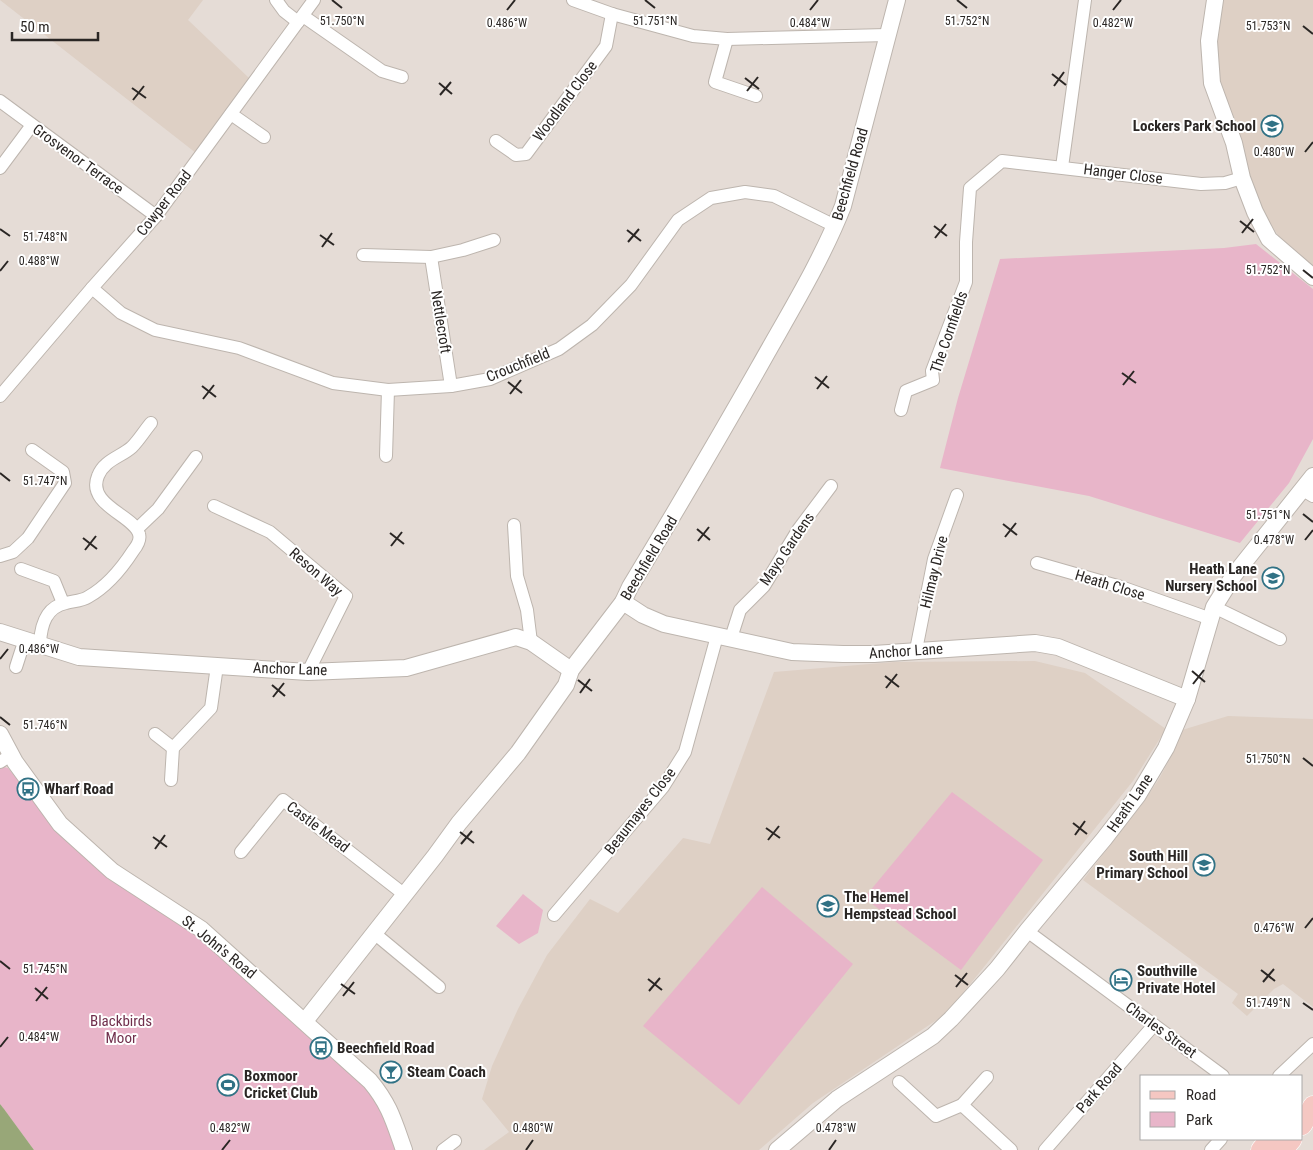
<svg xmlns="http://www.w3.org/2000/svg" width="1313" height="1150" font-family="'Roboto Condensed',sans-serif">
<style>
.built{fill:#ded0c5}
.green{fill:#e8b5c9}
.water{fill:#98a778}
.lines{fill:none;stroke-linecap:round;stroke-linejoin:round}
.minor-casing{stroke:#bdb5ae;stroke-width:14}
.tertiary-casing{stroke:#bdb5ae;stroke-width:18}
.primary-casing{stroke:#fff;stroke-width:21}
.minor{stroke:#fff;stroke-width:12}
.tertiary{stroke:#fff;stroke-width:16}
.primary{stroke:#f5c7c2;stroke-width:20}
.ticks{fill:none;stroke:#2a2624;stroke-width:2}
.labels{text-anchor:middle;stroke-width:4;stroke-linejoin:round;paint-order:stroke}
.street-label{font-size:15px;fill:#2a2624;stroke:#fff}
.poi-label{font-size:15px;font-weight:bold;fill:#2a2624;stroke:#fff;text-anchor:start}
.park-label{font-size:15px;fill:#702f4c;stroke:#fff}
.ticks-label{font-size:12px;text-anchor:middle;fill:#2a2624;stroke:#fff;stroke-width:4;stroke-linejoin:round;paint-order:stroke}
</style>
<rect width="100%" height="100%" fill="#e5dcd6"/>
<g class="built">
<path d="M0,0H203L188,20L249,78L196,153Z"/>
<path d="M1220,0H1313V269L1284,244L1251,195L1223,96L1218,67L1215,32Z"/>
<path d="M1035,661L1085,673L1166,729L1133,781L947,1013L813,1103L759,1150H484L509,1132L482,1099L492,1066L518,1009L547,955L590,899L618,913L683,838L710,844L774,672L894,662Z"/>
<path d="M1228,716L1313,719V1007L1283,984L1274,989L1247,1016L1232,1003L1238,994L1083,880L1143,803L1159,779L1173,753L1182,730Z"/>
</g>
<g class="green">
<path d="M1256,244L1313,289V439L1289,483L1240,543L1089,496L940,468L958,398L1000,259L1224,248Z"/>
<path d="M4,767L8,768L56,827L190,930L361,1083L377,1102L397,1150H34L0,1104V769Z"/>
<path d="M952,792L1043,860L961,970L864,898Z"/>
<path d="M762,887L853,964L739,1105L643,1026Z"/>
<path d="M523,894L543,910L538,933L519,944L496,926Z"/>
</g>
<path class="water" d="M0,1104L4,1109L34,1150H0Z"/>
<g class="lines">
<g class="minor-casing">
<g id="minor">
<path d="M276,0L284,11L298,22"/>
<path d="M573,0L612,14L693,36L727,39L887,35"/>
<path d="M303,16L382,71L402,77"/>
<path d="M727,39L715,82L756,96"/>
<path d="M0,101L156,216"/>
<path d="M231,114L264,137"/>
<path d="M496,141L516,155L526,154L606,46L612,14"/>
<path d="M1062,167L1085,0"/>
<path d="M0,168L32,125"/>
<path d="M363,255L431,257L463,250L494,240"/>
<path d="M431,257L451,386"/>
<path d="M92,288L121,313L155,330L239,348L333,383L388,390L451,386L490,379L559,349L592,325L631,285L678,220L711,198L745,192L774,196L835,226"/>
<path d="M0,396L92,288L156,216L314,0"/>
<path d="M901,410L906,391L933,380L932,371L966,282V242L970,188L1002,161L1201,184L1225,183L1242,178"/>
<path d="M386,456L388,390"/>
<path d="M1303,490L1313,496"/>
<path d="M214,506L270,532L346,596L308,672"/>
<path d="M514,525L517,576L527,610L531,642"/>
<path d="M137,529L158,509L196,457"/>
<path d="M0,556L13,552L28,538L65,483L63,472L32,450"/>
<path d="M1037,563L1121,587L1211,619"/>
<path d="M21,569L54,581L63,603"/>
<path d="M1214,607L1280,639"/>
<path d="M731,638L740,610L764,586L798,530L831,486"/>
<path d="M40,643C41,625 46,607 66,603C73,601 82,601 88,597C106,587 122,568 133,551C137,546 141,540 139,534C135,516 86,505 98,476C104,460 121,457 132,447C139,440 145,430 151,423"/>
<path d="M916,650L934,559L957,495"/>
<path d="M16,667L25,639"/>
<path d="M155,734L173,748"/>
<path d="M0,762L11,755"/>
<path d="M171,780L173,748L211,708L217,666"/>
<path d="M241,852L283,800L405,895"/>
<path d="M554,915L663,787L685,752L717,636"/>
<path d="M1027,931L1223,1076"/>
<path d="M374,933L439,987"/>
<path d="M1279,1076L1313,1044"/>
<path d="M899,1082L936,1116L962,1105L1011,1150"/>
<path d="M962,1105L987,1077"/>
<path d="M443,1150L455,1141"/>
<path d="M1045,1150L1154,1025"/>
<path d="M1211,1150L1221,1139"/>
</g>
</g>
<g class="tertiary-casing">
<g id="tertiary">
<path d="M1215,0L1209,41L1212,83L1234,143L1242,178L1255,212L1269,239L1313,277"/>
<path d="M623,602L643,615L664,624L792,652L843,654H874L1035,643L1058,647L1187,699"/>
<path d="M0,632L79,657L308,672L406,668L516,637L531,642L571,670"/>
<path d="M0,734L15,762L60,824L112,871L201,929L370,1081C390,1105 394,1122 404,1150"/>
<path d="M305,1021L435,856L459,823L518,753L566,685L571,670L623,602L630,587C674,514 717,441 759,367C788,315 821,262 843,206L897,0"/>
<path d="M777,1150L837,1099L933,1036L951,1019L997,969L1027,931L1104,839L1138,795L1166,748L1187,699L1214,607L1234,575L1313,476"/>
</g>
</g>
<g class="primary-casing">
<g id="primary">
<path d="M1302,1125L1313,1106"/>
<path d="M1261,1150L1270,1139"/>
<path d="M1283,1150L1292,1139"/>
</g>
</g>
<use href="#minor" class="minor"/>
<use href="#tertiary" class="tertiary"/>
<use href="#primary" class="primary"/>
</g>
<path class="ticks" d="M332,0L342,8M645,0L655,8M957,0L967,8M507,10L515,0M810,10L818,0M1113,10L1121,0M1303,26L1313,34M1052,74L1066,85M745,78L759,89M439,83L452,94M1054,86L1064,72M132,88L146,98M747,91L758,77M440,95L451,82M133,100L144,86M1305,152L1313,142M1240,221L1254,232M934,226L947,236M0,229L10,236M627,230L641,241M1242,233L1253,219M320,235L334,245M935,238L946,224M628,242L639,229M322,247L332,233M1303,270L1313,278M0,271L8,261M1122,373L1136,383M815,377L829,388M508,382L522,393M1123,385L1134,371M202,386L216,397M817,389L827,376M510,394L521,380M203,399L214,385M0,473L10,481M1303,514L1313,522M1003,524L1017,535M697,529L710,540M390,533L404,544M1005,537L1016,523M83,538L97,549M1305,540L1313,530M698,541L709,527M391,546L402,532M85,550L96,536M0,659L8,649M1192,671L1205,682M885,676L899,687M578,680L592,691M1193,684L1204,670M272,685L285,696M886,688L897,674M580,693L590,679M273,697L284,683M0,717L10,725M1303,758L1313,766M1073,823L1087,834M766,828L780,838M460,832L474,843M1075,835L1085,821M153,837L167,847M768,840L779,826M461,844L472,831M155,849L165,835M1305,928L1313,918M0,961L10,969M1261,970L1275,981M955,975L968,985M648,979L662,990M1263,982L1274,969M341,984L355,994M956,987L967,973M35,988L48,999M649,991L660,978M343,996L354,982M36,1001L47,987M1303,1003L1313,1010M0,1047L8,1037M222,1150L230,1140M526,1150L533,1140M829,1150L836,1140"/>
<defs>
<g id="school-ring" transform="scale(1.125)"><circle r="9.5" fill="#fff" stroke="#317285" stroke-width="1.5"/><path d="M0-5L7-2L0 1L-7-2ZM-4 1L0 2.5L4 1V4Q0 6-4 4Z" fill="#317285"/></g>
<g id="bus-ring" transform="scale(1.125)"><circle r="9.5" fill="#fff" stroke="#317285" stroke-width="1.5"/><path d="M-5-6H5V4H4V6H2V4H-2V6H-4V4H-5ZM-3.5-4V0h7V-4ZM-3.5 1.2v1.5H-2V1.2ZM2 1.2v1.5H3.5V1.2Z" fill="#317285"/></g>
<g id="hotel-ring" transform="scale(1.125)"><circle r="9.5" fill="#fff" stroke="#317285" stroke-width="1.5"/><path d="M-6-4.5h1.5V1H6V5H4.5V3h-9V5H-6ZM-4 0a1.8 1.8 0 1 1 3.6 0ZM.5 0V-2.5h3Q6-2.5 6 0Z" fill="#317285"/></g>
<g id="bar-ring" transform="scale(1.125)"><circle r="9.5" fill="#fff" stroke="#317285" stroke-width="1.5"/><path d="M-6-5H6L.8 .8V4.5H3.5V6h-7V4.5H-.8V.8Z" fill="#317285"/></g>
<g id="stadium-ring" transform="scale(1.125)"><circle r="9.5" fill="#fff" stroke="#317285" stroke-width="1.5"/><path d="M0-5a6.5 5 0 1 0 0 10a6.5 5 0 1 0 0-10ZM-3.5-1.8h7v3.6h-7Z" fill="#317285"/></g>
</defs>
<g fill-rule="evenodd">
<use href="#school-ring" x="1272" y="126"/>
<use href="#school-ring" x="1273" y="578"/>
<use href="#bus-ring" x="28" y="789"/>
<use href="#school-ring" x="1204" y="865"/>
<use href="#school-ring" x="828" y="906"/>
<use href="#hotel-ring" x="1121" y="980"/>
<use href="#bus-ring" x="321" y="1048"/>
<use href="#bar-ring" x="391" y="1072"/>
<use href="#stadium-ring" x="228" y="1085"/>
</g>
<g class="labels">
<g class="street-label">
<text transform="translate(565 101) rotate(-53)" y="5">Woodland Close</text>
<text transform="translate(78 159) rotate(36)" y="5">Grosvenor Terrace</text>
<text transform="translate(850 174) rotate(-74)" y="5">Beechfield Road</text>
<text transform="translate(1123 174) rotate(7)" y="5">Hanger Close</text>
<text transform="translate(164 203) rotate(-52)" y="5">Cowper Road</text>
<text transform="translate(441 322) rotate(81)" y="5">Nettlecroft</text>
<text transform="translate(949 332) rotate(-71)" y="5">The Cornfields</text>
<text transform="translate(518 365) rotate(-22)" y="5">Crouchfield</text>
<text transform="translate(787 549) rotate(-56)" y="5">Mayo Gardens</text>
<text transform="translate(649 558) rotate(-59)" y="5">Beechfield Road</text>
<text transform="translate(316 572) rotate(41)" y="5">Reson Way</text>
<text transform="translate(934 572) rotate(-76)" y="5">Hilmay Drive</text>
<text transform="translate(1110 585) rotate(17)" y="5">Heath Close</text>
<text transform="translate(906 651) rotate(-4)" y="5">Anchor Lane</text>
<text transform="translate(290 669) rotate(2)" y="5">Anchor Lane</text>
<text transform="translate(1130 803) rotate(-55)" y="5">Heath Lane</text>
<text transform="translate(640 811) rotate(-52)" y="5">Beaumayes Close</text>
<text transform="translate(318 827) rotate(37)" y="5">Castle Mead</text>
<text transform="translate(219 947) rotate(39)" y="5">St. John's Road</text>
<text transform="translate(1161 1030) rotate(36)" y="5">Charles Street</text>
<text transform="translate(1099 1088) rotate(-49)" y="5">Park Road</text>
</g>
<g class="poi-label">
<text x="1256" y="131" text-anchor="end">Lockers Park School</text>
<text x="1257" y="574" text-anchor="end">Heath Lane<tspan x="1257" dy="17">Nursery School</tspan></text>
<text x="44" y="794">Wharf Road</text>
<text x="1188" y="861" text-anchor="end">South Hill<tspan x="1188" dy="17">Primary School</tspan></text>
<text x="844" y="902">The Hemel<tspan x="844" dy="17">Hempstead School</tspan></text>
<text x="1137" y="976">Southville<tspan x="1137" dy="17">Private Hotel</tspan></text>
<text x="337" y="1053">Beechfield Road</text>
<text x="407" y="1077">Steam Coach</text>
<text x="244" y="1081">Boxmoor<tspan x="244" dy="17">Cricket Club</tspan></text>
</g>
<g class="park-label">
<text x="121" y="1026">Blackbirds<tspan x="121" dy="17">Moor</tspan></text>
</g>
</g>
<g class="ticks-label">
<text x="342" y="25">51.750°N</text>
<text x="655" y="25">51.751°N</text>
<text x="967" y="25">51.752°N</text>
<text x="507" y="27">0.486°W</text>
<text x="1113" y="27">0.482°W</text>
<text x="810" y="27">0.484°W</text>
<text x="1268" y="30">51.753°N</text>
<text x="1274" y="156">0.480°W</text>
<text x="45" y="241">51.748°N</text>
<text x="39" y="265">0.488°W</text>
<text x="1268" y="274">51.752°N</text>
<text x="45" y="485">51.747°N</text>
<text x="1268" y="519">51.751°N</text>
<text x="1274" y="544">0.478°W</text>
<text x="39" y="653">0.486°W</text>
<text x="45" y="729">51.746°N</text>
<text x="1268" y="763">51.750°N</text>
<text x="1274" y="932">0.476°W</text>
<text x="45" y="973">51.745°N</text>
<text x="1268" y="1007">51.749°N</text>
<text x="39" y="1041">0.484°W</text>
<text x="230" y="1132">0.482°W</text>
<text x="533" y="1132">0.480°W</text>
<text x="836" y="1132">0.478°W</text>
</g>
<rect x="1140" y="1075" width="162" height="65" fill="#ffffff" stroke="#aaa8a7"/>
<rect x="1150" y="1091" width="25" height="8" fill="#f5c7c2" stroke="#aaa8a7"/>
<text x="1186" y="1100" font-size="15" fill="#2a2624">Road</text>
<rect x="1150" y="1112" width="25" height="15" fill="#e8b5c9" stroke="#aaa8a7"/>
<text x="1186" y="1125" font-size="15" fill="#2a2624">Park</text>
<path d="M12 32v8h86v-8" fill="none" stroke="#2a2624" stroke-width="2.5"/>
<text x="20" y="32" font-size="15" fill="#2a2624" stroke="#ffffff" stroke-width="4" paint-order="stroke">50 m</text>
</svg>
